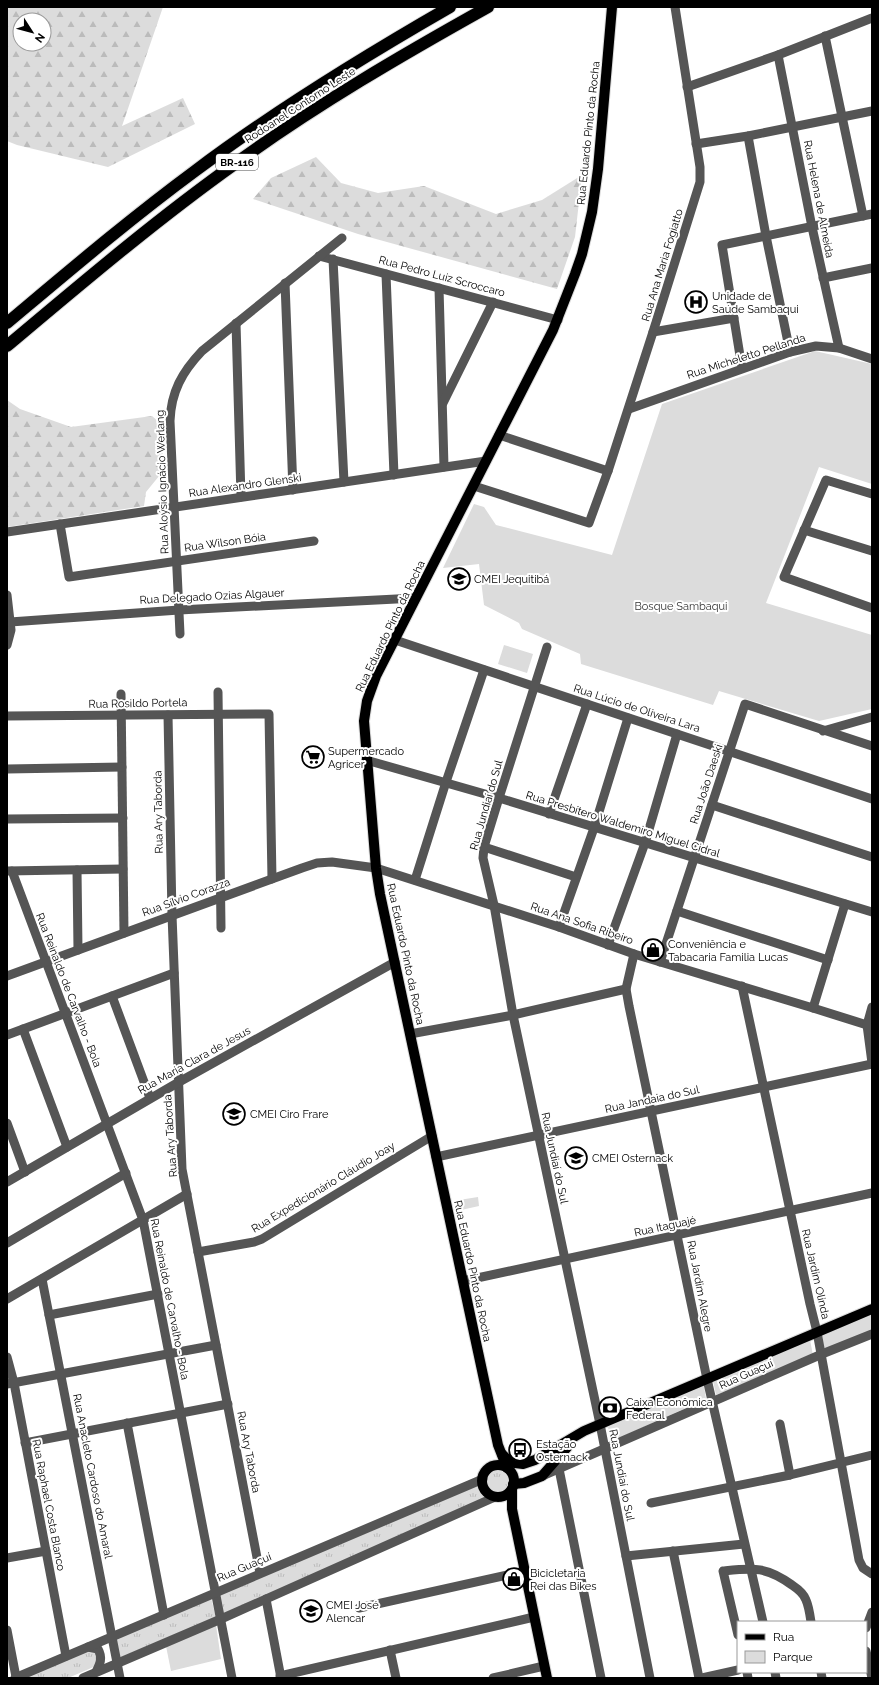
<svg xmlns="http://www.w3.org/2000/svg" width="879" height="1685" font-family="Raleway,sans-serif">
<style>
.grass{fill:url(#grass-tufts)}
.forest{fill:url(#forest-firs);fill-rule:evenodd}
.green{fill:#dcdcdc}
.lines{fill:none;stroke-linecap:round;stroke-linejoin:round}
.major-casing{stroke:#dbdbdb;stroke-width:12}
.highway-casing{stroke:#dbdbdb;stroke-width:14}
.minor{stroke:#555;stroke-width:9}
.major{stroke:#000;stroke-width:10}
.highway{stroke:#000;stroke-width:12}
.labels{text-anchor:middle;stroke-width:4;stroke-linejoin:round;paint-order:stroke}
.shield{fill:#fff;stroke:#4c4c4c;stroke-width:1}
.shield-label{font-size:10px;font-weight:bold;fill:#000}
.street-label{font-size:11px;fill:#000;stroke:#fff}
.poi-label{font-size:11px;fill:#000;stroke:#fff;text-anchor:start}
.park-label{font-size:11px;fill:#333;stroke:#fff}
</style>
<defs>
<pattern id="grass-tufts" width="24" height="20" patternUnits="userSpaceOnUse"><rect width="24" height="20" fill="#dcdcdc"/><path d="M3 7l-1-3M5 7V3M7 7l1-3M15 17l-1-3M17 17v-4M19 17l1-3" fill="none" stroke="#bbb"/></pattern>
<pattern id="forest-firs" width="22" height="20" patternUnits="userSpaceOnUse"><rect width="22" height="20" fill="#dcdcdc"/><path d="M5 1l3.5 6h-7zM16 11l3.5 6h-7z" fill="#bbb"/></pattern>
</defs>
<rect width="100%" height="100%" fill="#fff"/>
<g class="grass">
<circle cx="498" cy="1482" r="13"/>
<path d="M479,1485L486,1498L223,1614L219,1595Z"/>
<path d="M211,1598L216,1617L119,1658L115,1638Z"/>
<path d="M92,1649L97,1654L96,1666L68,1678H24Z"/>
</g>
<g class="forest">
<path d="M7,7H163L122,126L183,98L195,124L108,167L17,145L7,141ZM20,20H44V44H20Z"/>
<path d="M316,157L341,183L378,193L424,186L496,214L542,200L582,175L575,237L557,289L358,234L253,199L271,178Z"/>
<path d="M7,400L20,409L71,427L152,416L160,423L164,470L146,492L144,506L7,527Z"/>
</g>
<g class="green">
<path d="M815,351L872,364V484L819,467L766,603L872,635V709L819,721L719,691L713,705L581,664L580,654L522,629L519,623L484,605L479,564L443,568L474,504L484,507L496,525L612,555L662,404Z"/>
<path d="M504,645L533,654L527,673L498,664Z"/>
<path d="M478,1197L479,1206L461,1210L459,1200Z"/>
<path d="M872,1315V1330L824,1350L822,1335Z"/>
<path d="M810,1340L813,1355L716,1395L713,1381Z"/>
<path d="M704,1386L706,1399L610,1442L608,1426Z"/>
<path d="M216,1625L221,1659L171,1671L166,1646Z"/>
</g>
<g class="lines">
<g class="major-casing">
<g id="major">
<path d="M502,1454L508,1460L515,1463L523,1464L535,1460L584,1431L872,1309"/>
<circle cx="498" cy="1481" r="16"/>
<path d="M507,1468L498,1445L380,894L376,868L364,721L367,701L376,676L553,330L575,274L582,254L592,212L598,169L612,7"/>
<path d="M513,1484L524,1483L542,1476L571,1443"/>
<path d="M512,1489V1509L547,1678"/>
</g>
</g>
<g class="highway-casing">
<g id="highway">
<path d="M7,323C69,271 130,219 195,171C276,110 363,57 450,7"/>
<path d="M7,346C82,283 156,220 236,163C316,105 402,55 488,7"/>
</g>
</g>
<g class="minor">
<path d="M825,36L863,216"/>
<path d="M778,55L812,227L839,348"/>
<path d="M687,87L778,55L872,18"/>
<path d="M748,136L766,236L790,352"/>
<path d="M696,144L748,136L872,111"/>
<path d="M319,256L558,320"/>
<path d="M333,259L344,482"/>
<path d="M386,274L394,475"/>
<path d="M823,278L872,268"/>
<path d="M285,283L293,490"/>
<path d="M439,288L444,467"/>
<path d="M236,323L241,497"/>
<path d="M653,332L734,318"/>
<path d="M742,368L722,245L872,214"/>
<path d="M443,403L493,302"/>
<path d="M629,409L790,352L816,346L839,348L872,359"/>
<path d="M499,435L608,471"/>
<path d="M474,486L589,523L608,471L653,332L700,182V167L675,7"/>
<path d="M872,494L826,480L784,577L872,608"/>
<path d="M60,524L69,577L314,541"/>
<path d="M804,530L872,551"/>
<path d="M7,532L486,461"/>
<path d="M7,595L11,630L7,645"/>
<path d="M10,622L179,610L416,598"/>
<path d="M180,634L170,421C171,392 182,372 202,351L342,238"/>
<path d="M395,640L872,799"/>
<path d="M547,647L499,798L484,847L483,858L494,905L513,1015L600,1424L650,1678"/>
<path d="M218,692L221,928"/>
<path d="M121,694L124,933"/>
<path d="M168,715L172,915L182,1169L260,1573"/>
<path d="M7,716L269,714L272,879"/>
<path d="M823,731L872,717"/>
<path d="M366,760L499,798L872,912"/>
<path d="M7,769L122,767"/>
<path d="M712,805L872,857"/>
<path d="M549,814L587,704"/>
<path d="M7,819L123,818"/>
<path d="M484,847L576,877"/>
<path d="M77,870L78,950"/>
<path d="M7,871L123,869"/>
<path d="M12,871L143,1220L232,1678"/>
<path d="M415,880L446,782L484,670"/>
<path d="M677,911L828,960"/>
<path d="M559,927L594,828L628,718"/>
<path d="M608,945L645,843L677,734"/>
<path d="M634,954L626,989L629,1006L707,1379L763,1622"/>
<path d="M660,962L745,704L872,746"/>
<path d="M7,976L302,868L317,863L332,862L376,868L559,927L634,954L813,1008L867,1025L872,1024"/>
<path d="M742,986L810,1304L817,1332L859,1560L863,1568L872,1574"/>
<path d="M112,996L150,1098"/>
<path d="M872,1007L867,1025L872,1063"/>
<path d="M813,1008L845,904"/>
<path d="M23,1029L67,1147"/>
<path d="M410,1034L513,1015L626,989"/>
<path d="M7,1035L174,973"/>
<path d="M7,1123L25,1172"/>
<path d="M436,1157L872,1064"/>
<path d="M7,1182L179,1082L395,962"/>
<path d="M7,1243L126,1173"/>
<path d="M198,1252L254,1242L262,1239L432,1136"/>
<path d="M42,1279L120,1678"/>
<path d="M463,1281L872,1193"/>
<path d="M7,1299L187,1194"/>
<path d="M49,1315L158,1294"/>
<path d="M7,1357L14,1383L66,1656"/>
<path d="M7,1384L216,1345"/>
<path d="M127,1423L164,1615"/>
<path d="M780,1424L790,1475"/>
<path d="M25,1443L228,1404"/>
<path d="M559,1469L601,1678"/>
<path d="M542,1476L822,1354L872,1334"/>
<path d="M651,1503L790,1475L872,1455"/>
<path d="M673,1551L699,1678"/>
<path d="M626,1556L744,1544"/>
<path d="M7,1558L46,1551"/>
<path d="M266,1599L281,1678"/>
<path d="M359,1608L525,1571"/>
<path d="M866,1628L872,1612"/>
<path d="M7,1630L16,1677"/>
<path d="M738,1635L723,1571C753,1568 766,1566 792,1585C798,1589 804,1594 806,1600C809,1607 810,1615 811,1622"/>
<path d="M88,1647L98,1649C103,1658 100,1664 96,1672"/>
<path d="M390,1650L396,1678"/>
<path d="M866,1651L872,1678"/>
<path d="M747,1672L748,1678"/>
<path d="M775,1672L776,1678"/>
<path d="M821,1672L822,1678"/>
<path d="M280,1676L534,1617"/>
<path d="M15,1678L483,1479"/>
<path d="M83,1678L221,1619L495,1497"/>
<path d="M493,1678L544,1666"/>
<path d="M702,1678L738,1670"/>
</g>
<use href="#major" class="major"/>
<use href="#highway" class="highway"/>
</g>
<defs>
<g id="hospital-ring" transform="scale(1.15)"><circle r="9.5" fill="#fff" stroke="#000" stroke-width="1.5"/><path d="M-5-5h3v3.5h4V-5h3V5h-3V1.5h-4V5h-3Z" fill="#000"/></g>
<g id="school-ring" transform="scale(1.15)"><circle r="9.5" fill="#fff" stroke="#000" stroke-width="1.5"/><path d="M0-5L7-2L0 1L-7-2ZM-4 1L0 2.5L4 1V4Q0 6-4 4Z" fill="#000"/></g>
<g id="supermarket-ring" transform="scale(1.15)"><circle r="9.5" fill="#fff" stroke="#000" stroke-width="1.5"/><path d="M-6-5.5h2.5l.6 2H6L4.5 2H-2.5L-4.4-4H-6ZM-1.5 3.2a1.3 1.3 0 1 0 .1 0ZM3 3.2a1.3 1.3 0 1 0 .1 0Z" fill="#000"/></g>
<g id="shop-ring" transform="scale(1.15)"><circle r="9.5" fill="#fff" stroke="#000" stroke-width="1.5"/><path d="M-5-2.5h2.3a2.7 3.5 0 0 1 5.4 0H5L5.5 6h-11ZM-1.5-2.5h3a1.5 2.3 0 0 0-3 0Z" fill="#000"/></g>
<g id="bank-ring" transform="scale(1.15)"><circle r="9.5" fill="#fff" stroke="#000" stroke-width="1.5"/><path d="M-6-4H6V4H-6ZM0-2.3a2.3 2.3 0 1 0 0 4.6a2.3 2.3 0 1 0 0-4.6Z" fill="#000"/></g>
<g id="bus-ring" transform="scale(1.15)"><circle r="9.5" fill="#fff" stroke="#000" stroke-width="1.5"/><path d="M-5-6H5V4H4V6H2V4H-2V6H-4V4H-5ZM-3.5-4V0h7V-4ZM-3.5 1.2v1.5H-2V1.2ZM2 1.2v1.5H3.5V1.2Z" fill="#000"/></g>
</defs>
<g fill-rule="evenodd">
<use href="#hospital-ring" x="696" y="302"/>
<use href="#school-ring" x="459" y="579"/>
<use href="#supermarket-ring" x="313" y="757"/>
<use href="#shop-ring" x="653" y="950"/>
<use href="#school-ring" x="234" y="1114"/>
<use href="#school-ring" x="576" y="1158"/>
<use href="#bank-ring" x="610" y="1408"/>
<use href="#bus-ring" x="520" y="1450"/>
<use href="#shop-ring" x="514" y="1579"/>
<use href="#school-ring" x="311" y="1611"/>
</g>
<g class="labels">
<rect class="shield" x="216" y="154" width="42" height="16" rx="3"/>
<g class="shield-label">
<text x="237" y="166">BR-116</text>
</g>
<g class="street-label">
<text transform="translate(300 105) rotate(-33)" y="4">Rodoanel Contorno Leste</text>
<text transform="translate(588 133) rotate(-84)" y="4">Rua Eduardo Pinto da Rocha</text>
<text transform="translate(819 199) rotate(79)" y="4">Rua Helena de Almeida</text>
<text transform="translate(662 265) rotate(-73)" y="4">Rua Ana Maria Fogiatto</text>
<text transform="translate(442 276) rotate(15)" y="4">Rua Pedro Luiz Scroccaro</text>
<text transform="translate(746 356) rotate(-18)" y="4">Rua Micheletto Pellanda</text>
<text transform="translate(162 482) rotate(-92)" y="4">Rua Aloýsio Ignácio Werlang</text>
<text transform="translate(245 485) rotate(-8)" y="4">Rua Alexandro Glenski</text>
<text transform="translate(225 542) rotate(-8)" y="4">Rua Wilson Bóia</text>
<text transform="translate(212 596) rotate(-3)" y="4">Rua Delegado Ozias Algauer</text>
<text transform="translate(390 626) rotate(-64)" y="4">Rua Eduardo Pinto da Rocha</text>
<text transform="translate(138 703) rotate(-1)" y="4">Rua Rosildo Portela</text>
<text transform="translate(637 708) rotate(18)" y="4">Rua Lúcio de Oliveira Lara</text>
<text transform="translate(706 784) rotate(-72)" y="4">Rua João Daeski</text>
<text transform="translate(486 805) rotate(-74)" y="4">Rua Jundiaí do Sul</text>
<text transform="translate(158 812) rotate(-91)" y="4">Rua Ary Taborda</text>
<text transform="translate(623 824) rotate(17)" y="4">Rua Presbítero Waldemiro Miguel Cidral</text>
<text transform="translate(186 897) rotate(-20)" y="4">Rua Sílvio Corazza</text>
<text transform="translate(582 923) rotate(19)" y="4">Rua Ana Sofia Ribeiro</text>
<text transform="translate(406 954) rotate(78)" y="4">Rua Eduardo Pinto da Rocha</text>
<text transform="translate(69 990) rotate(69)" y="4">Rua Reinaldo de Carvalho - Bola</text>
<text transform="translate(194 1060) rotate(-29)" y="4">Rua Maria Clara de Jesus</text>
<text transform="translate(652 1099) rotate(-12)" y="4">Rua Jandaia do Sul</text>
<text transform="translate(170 1136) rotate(-94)" y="4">Rua Ary Taborda</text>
<text transform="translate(555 1158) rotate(78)" y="4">Rua Jundiaí do Sul</text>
<text transform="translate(323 1187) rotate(-31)" y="4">Rua Expedicionário Cláudio Joay</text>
<text transform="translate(665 1226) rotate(-12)" y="4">Rua Itaguajé</text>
<text transform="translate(473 1271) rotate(78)" y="4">Rua Eduardo Pinto da Rocha</text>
<text transform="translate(816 1274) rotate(77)" y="4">Rua Jardim Olinda</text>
<text transform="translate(700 1286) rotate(79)" y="4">Rua Jardim Alegre</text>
<text transform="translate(170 1299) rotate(79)" y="4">Rua Reinaldo de Carvalho - Bola</text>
<text transform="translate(746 1374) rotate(-24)" y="4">Rua Guaçuí</text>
<text transform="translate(249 1452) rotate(79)" y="4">Rua Ary Taborda</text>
<text transform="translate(622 1475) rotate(79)" y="4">Rua Jundiaí do Sul</text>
<text transform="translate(93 1476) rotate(79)" y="4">Rua Anacleto Cardoso do Amaral</text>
<text transform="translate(49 1505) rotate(79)" y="4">Rua Raphael Costa Blanco</text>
<text transform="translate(244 1567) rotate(-23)" y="4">Rua Guaçuí</text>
</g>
<g class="poi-label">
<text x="712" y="300">Unidade de<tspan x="712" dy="13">Saúde Sambaqui</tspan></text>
<text x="474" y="583">CMEI Jequitibá</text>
<text x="328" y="755">Supermercado<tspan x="328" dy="13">Agricer</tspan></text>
<text x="668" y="948">Conveniência e<tspan x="668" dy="13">Tabacaria Familia Lucas</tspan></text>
<text x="250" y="1118">CMEI Ciro Frare</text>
<text x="592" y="1162">CMEI Osternack</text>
<text x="626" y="1406">Caixa Econômica<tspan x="626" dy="13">Federal</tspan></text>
<text x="536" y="1448">Estação<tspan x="536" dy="13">Osternack</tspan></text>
<text x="530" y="1577">Bicicletaria<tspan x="530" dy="13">Rei das Bikes</tspan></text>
<text x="326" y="1609">CMEI José<tspan x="326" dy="13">Alencar</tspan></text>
</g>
<g class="park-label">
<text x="681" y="610">Bosque Sambaqui</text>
</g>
</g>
<rect width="879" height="1685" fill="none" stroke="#000000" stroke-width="16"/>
<rect x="737" y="1621" width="130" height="52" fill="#ffffff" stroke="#999999"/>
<rect x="745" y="1634" width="20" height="6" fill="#000000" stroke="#999999"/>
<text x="773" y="1641" font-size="12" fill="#000000">Rua</text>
<rect x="745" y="1651" width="20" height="12" fill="#dcdcdc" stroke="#999999"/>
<text x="773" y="1661" font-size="12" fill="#000000">Parque</text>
<g transform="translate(32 32) rotate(126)"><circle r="19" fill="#ffffff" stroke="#999999"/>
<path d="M0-3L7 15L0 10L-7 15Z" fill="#000000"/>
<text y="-6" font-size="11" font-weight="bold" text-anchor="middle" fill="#000000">N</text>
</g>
</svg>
